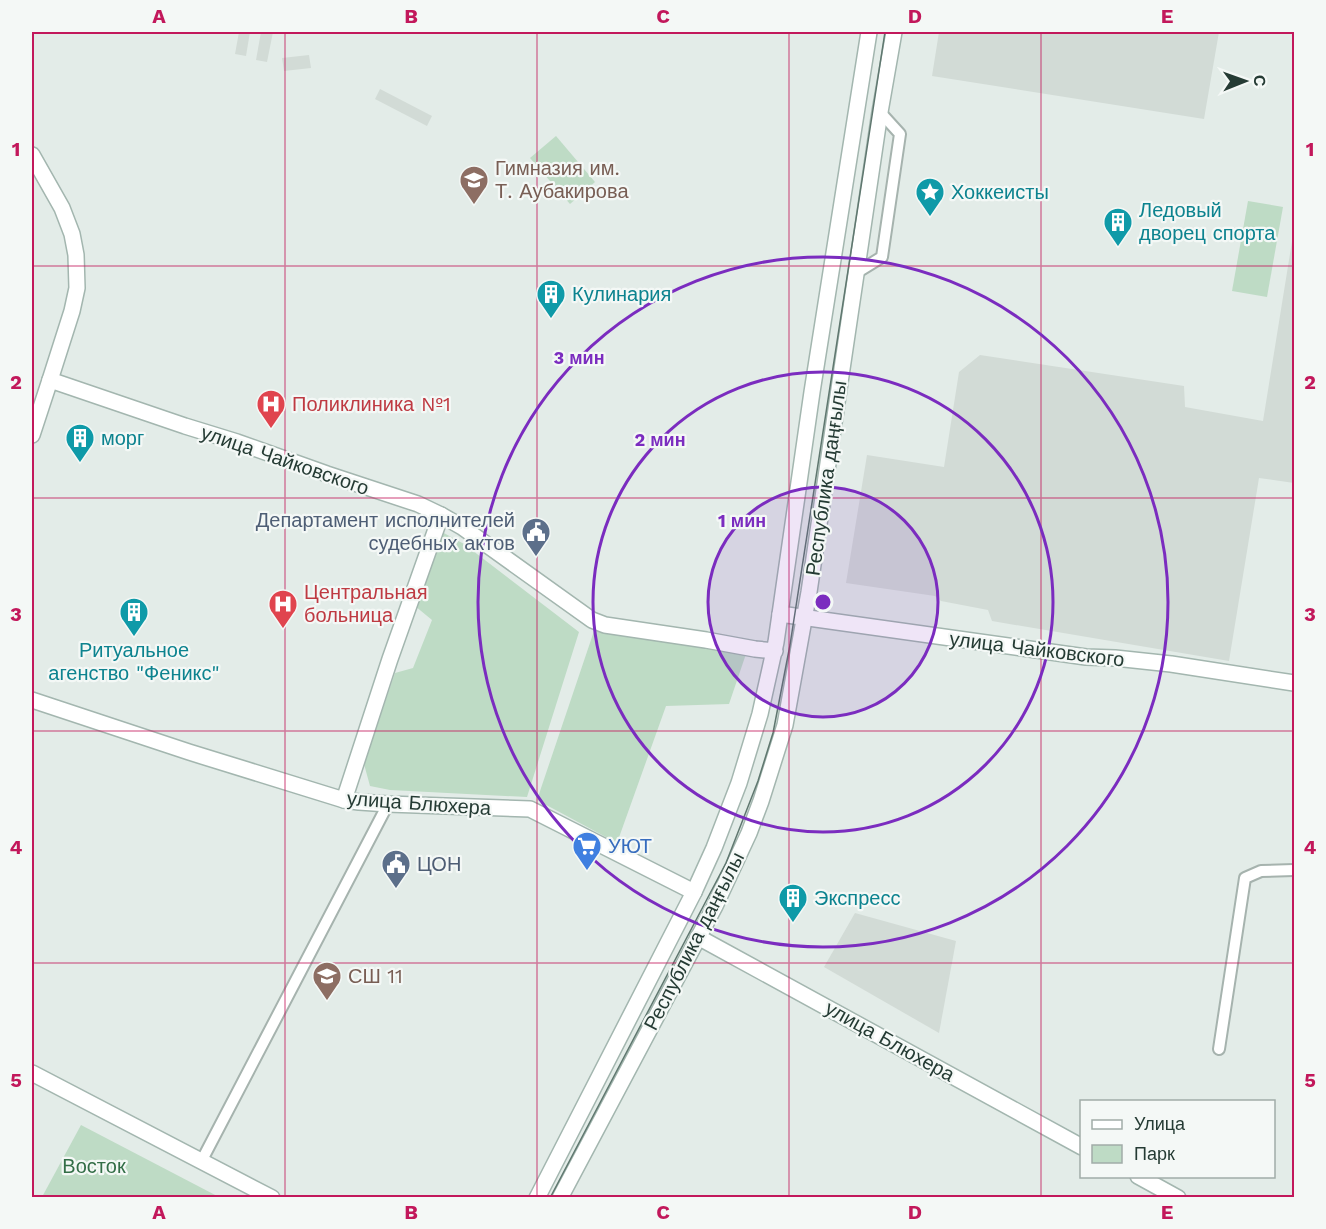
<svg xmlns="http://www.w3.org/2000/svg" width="1326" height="1229" font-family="'Work Sans',sans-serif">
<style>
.built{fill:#d2dbd6}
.green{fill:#bedbc5}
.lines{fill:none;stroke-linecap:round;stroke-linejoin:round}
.street-casing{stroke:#a6b3ae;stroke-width:14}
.secondary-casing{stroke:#a3b6af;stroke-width:18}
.street{stroke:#fff;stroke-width:10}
.secondary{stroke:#fff;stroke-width:15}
.tram{stroke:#5f776f;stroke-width:1.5}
.grid{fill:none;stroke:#c2185b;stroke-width:1.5;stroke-opacity:0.55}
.ring{fill:none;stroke:#7b2cbf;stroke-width:3}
.labels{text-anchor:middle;stroke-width:4.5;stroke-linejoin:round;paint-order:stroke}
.education-label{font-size:20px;fill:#785e54;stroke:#f4f8f6;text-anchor:start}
.culture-label{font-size:20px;fill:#0d838f;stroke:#f4f8f6;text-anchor:start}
.health-label{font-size:20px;fill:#be3a42;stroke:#f4f8f6;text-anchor:start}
.street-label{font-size:20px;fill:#253b34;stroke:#f4f8f6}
.service-label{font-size:20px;fill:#4e5e75;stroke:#f4f8f6;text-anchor:end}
.shop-label{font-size:20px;fill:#366cbe;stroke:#f4f8f6;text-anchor:start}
.park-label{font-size:20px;fill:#336e47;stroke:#f4f8f6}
.centre{fill:#7b2cbf;stroke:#f4f8f6;stroke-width:3}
.ring-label{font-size:18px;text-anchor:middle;font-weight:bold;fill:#7b2cbf;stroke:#f4f8f6;stroke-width:4.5;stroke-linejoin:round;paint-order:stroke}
.neatline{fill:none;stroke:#c2185b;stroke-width:2}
.grid-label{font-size:20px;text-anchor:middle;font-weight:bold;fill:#c2185b}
</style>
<rect width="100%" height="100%" fill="#e3ece8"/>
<g class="built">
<path d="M239,32H250L246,56L235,54Z"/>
<path d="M261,32H273L267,62L256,60Z"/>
<path d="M939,32H1219L1204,119L932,76Z"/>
<path d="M309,55L311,68L284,71L282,58Z"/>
<path d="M380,89L432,116L427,126L375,99Z"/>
<path d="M1294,229V483L1259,478L1229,661L992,621L988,610L941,601L935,596L846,583L867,455L944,467L959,372L980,355L1184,386L1185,407L1263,421Z"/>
<path d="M855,913L956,941L939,1033L824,967Z"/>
</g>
<g class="green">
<path d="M556,136L595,182L570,204L530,158Z"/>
<path d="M1248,201L1283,207L1267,297L1232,291Z"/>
<path d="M442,532L464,544L579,632L527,797L390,790L370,786L364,764L395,673L413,668L432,620L415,606Z"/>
<path d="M594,631L746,654L729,704L666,706L617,843L537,800Z"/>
<path d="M81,1125L219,1197H42Z"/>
</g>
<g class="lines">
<g class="street-casing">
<g id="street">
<path d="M856,273L882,257L900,134L880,112"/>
<path d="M1219,1049L1245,878L1261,871L1294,870"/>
<path d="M202,1160L388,804"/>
</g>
</g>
<g class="secondary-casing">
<g id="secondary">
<path d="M32,155L62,208L72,234L76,255L77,288L72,311L50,380L32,435"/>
<path d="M50,380L185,426L237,442L327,474L418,504L441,515L462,527L592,620L605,625L706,640L755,649L775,651"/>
<path d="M780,614L1086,657L1115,658L1171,664L1294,683"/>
<path d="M32,700L189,752L344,800L359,802L388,804L530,809L694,892"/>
<path d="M344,800L390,659L441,515"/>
<path d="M698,937L1082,1147"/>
<path d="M32,1073L272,1198"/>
<path d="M1138,1176L1178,1198"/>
<path d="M537,1198L694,892L714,848L739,783L760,714L776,642L812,392L869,32"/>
<path d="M560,1198L715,906L749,833L761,801L785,725L809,592L880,112L894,32"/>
</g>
</g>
<use href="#street" class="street"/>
<use href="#secondary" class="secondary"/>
<path class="tram" d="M550,1198L726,863L758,781L773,733L790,645L885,32"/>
</g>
<path class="grid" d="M285,32V1198M537,32V1198M789,32V1198M1041,32V1198M32,266H1294M32,498H1294M32,731H1294M32,963H1294"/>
<circle cx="823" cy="602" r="115" fill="#7b2cbf" fill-opacity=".12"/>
<g class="ring">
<circle cx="823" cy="602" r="115"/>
<circle cx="823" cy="602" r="230"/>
<circle cx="823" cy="602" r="345"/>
</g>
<defs>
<g id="school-pin" transform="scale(1.5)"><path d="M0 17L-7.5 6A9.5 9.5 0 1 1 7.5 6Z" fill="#8d6e63" stroke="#f4f8f6"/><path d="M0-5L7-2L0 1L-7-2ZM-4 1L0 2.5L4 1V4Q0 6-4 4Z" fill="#fff"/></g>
<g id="sight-pin" transform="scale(1.5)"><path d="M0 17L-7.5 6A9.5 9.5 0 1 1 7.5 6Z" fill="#0f9aa8" stroke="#f4f8f6"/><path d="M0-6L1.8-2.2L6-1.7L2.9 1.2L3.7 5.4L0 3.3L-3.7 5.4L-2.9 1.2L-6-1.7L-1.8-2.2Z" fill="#fff"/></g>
<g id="building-pin" transform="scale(1.5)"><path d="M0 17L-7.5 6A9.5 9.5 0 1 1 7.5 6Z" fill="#0f9aa8" stroke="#f4f8f6"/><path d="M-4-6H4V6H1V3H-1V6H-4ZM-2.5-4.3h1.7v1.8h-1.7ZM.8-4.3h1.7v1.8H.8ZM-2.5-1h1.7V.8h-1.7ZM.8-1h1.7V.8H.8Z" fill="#fff"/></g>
<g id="hospital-pin" transform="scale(1.5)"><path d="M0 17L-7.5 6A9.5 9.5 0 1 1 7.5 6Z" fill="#e0444e" stroke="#f4f8f6"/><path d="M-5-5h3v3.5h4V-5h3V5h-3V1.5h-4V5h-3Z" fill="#fff"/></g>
<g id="civic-pin" transform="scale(1.5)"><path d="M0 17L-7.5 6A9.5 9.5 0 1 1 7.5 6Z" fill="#5c6f8a" stroke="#f4f8f6"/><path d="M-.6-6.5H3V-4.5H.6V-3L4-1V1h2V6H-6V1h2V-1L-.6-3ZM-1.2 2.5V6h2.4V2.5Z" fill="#fff"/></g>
<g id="supermarket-pin" transform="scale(1.5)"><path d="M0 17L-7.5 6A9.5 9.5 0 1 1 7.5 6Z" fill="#3f7fe0" stroke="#f4f8f6"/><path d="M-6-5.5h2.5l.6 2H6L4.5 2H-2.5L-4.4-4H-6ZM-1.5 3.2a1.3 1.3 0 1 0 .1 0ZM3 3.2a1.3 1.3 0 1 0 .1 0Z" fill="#fff"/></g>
</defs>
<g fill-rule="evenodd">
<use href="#school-pin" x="474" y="180"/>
<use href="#sight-pin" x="930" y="192"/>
<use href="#building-pin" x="1118" y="222"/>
<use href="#building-pin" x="551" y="294"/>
<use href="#hospital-pin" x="271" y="404"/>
<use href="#building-pin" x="80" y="438"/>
<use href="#civic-pin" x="536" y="532"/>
<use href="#hospital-pin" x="283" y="604"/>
<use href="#building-pin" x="134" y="612"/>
<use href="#supermarket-pin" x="587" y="846"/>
<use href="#civic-pin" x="396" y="864"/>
<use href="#building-pin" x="793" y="898"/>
<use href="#school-pin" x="327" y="976"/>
</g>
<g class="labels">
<g class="education-label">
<text x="495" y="175">Гимназия им.<tspan x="495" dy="23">Т. Аубакирова</tspan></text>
<text x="348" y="983">СШ 11</text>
</g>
<g class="culture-label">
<text x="951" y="199">Хоккеисты</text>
<text x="1139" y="217">Ледовый<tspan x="1139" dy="23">дворец спорта</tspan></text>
<text x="572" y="301">Кулинария</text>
<text x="101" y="445">морг</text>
<text x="134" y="657" text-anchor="middle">Ритуальное<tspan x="134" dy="23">агенство "Феникс"</tspan></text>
<text x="814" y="905">Экспресс</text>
</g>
<g class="health-label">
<text x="292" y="411">Поликлиника №1</text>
<text x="304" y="599">Центральная<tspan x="304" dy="23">больница</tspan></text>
</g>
<g class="street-label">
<text transform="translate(285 460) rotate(19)" y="7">улица Чайковского</text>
<text transform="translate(826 478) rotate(-82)" y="7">Республика даңғылы</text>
<text transform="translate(1037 649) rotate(7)" y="7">улица Чайковского</text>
<text transform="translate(419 803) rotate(4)" y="7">улица Блюхера</text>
<text transform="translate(694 941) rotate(-63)" y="7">Республика даңғылы</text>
<text transform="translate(890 1041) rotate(29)" y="7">улица Блюхера</text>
</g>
<g class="service-label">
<text x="515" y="527">Департамент исполнителей<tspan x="515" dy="23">судебных актов</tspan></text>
<text x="417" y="871" text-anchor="start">ЦОН</text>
</g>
<g class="shop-label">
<text x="608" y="853">УЮТ</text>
</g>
<g class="park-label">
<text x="94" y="1173">Восток</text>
</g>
</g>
<circle cx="823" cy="602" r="9" class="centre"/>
<g class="ring-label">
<text x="579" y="364">3 мин</text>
<text x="660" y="446">2 мин</text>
<text x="742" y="527">1 мин</text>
</g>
<rect width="1326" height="1229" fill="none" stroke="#f4f8f6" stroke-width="66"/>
<rect x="1080" y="1100" width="195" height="78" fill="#f4f8f6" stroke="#a1aca8" stroke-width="1.5"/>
<rect x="1092" y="1120" width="30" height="9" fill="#ffffff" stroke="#a1aca8" stroke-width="1.5"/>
<text x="1134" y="1130" font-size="18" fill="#253b34">Улица</text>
<rect x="1092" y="1145" width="30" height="18" fill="#bedbc5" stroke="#a1aca8" stroke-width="1.5"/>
<text x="1134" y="1160" font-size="18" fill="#253b34">Парк</text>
<g transform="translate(1245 81) rotate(89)" stroke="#f4f8f6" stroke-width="4.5" paint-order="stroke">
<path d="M0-4.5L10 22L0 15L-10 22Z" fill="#253b34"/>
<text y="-9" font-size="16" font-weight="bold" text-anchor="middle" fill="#253b34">С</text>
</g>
<rect x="33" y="33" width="1260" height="1163" class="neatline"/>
<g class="grid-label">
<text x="159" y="23">A</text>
<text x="411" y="23">B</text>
<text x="663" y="23">C</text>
<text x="915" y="23">D</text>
<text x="1167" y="23">E</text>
<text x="16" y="156">1</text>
<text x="1310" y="156">1</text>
<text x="16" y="389">2</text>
<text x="1310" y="389">2</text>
<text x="16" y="621">3</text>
<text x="1310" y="621">3</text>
<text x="16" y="854">4</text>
<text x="1310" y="854">4</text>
<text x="16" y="1087">5</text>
<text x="1310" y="1087">5</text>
<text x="159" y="1219">A</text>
<text x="411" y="1219">B</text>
<text x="663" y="1219">C</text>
<text x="915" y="1219">D</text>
<text x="1167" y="1219">E</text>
</g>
</svg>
